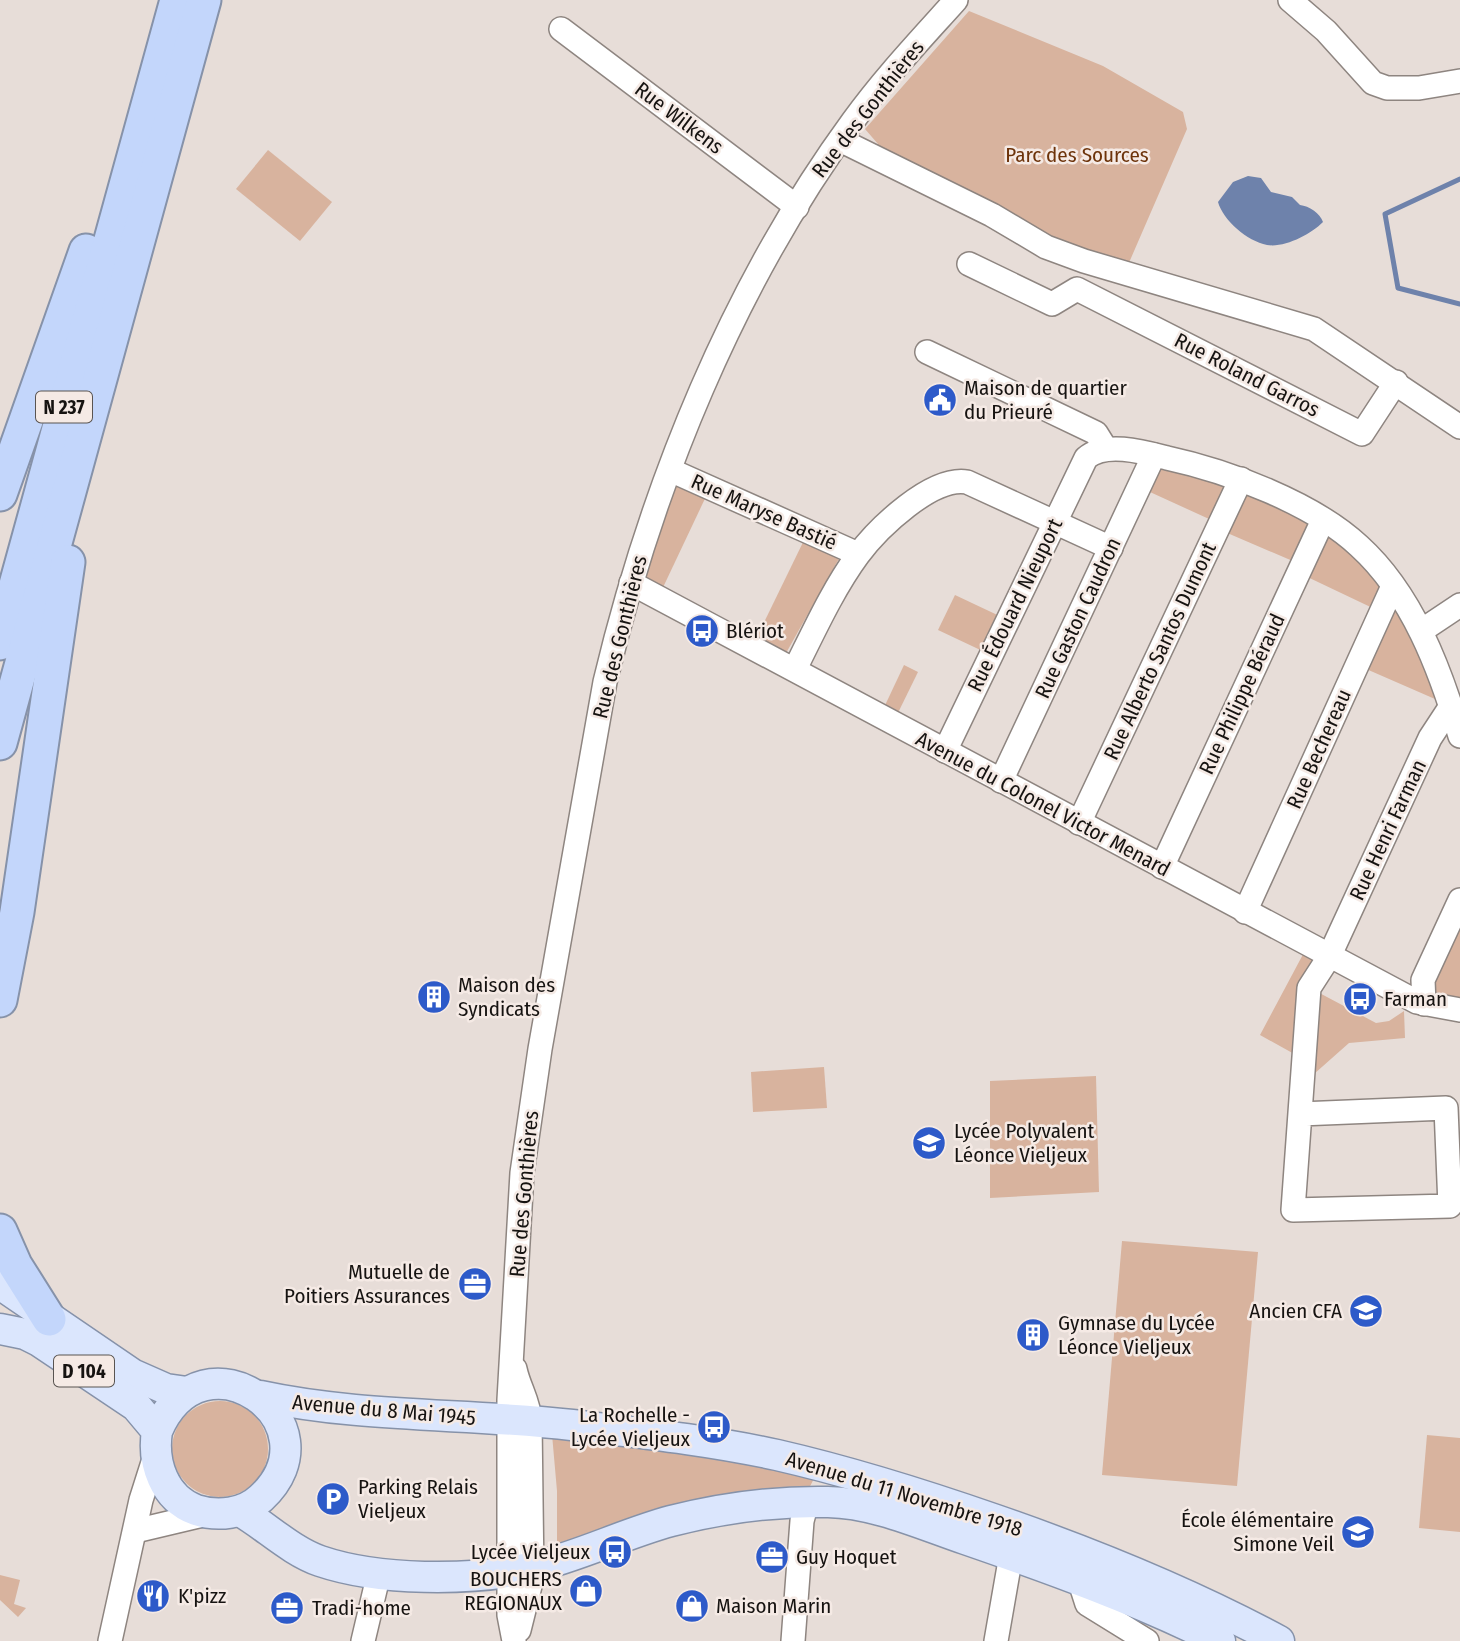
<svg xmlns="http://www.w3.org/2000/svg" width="1460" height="1641" font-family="'Fira Sans Condensed',sans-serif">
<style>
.green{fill:#d8b39e}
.water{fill:#6e82ab}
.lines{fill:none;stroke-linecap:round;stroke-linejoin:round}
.stream{stroke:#6e82ab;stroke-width:5}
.minor-casing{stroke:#8e8580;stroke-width:26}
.major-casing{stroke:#8692a9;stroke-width:33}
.highway-casing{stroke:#8692a9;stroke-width:37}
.minor{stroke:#fff;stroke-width:23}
.major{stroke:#dbe6fd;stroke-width:30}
.highway{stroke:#c3d6fb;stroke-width:33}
.labels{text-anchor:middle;stroke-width:5;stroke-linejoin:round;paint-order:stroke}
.shield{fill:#f5eae5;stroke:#595451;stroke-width:2}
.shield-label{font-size:19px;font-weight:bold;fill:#161311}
.street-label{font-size:21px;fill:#161311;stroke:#f5eae5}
.park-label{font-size:21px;fill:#6d330a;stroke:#f5eae5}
.poi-label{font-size:21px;fill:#161311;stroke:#f5eae5;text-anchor:start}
</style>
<rect width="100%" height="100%" fill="#e7ddd8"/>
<g class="green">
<path d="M969,11L1103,66L1183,112L1187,129L1128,265L1053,242L877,152L878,144L865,129Z"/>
<path d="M268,150L332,202L300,241L236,189Z"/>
<path d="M1154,455L1323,520L1393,587L1451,706L1357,665L1381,612L1299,573L1302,565L1218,529L1220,524L1139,487Z"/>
<path d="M670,470L710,488L658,598L633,575Z"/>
<path d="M808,532L845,548L781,662L752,647Z"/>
<path d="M955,595L1008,620L991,655L938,630Z"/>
<path d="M904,665L918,672L893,723L880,716Z"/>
<path d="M1460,900V1010L1424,1004Z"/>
<path d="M1308,945L1329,957L1310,988L1376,1023L1389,1021L1404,1011L1405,1038L1349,1043L1314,1074L1304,1073L1305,1060L1260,1035Z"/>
<path d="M824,1067L827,1108L753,1112L751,1072Z"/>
<path d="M1096,1076L1099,1192L990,1198V1081Z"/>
<path d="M1122,1241L1258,1252L1237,1486L1102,1475Z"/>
<circle cx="220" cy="1449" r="48"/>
<path d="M551,1423L820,1467L805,1496L557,1552V1491Z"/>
<path d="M1427,1435L1460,1438V1532L1419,1528Z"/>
<path d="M0,1575L20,1580L14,1604L26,1608L18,1617L0,1600Z"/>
</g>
<path class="water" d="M1248,176L1261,178L1271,192L1292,197L1300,205C1309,206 1320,213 1323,222C1311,234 1285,248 1267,245C1247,241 1223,220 1218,202L1233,182Z"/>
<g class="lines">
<path class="stream" d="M1460,179L1385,214L1398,288L1460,304"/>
<g class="minor-casing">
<g id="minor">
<path d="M1290,0L1326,31L1373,83L1387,88H1419L1460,81"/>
<path d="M561,29L797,207"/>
<path d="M840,140L992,215L1046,247L1084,261L1314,329L1460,427"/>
<path d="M969,264L1052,304L1077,289L1362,434L1396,382"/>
<path d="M927,352L1096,433L1106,449"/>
<path d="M670,470L858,554"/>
<path d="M631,583L1417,1002L1460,1010"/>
<path d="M1421,631L1460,605"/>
<path d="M795,669C814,631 833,589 858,555C878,528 932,476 967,482L1111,548"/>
<path d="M945,751L1086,458C1105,441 1144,452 1167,458C1227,471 1313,503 1359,546C1412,594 1440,669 1460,736"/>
<path d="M1001,781L1154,455"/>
<path d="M1079,823L1241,479"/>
<path d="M1162,867L1323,520"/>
<path d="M1245,912L1393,586"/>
<path d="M1424,1004L1423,980L1460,900"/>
<path d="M1300,1114L1446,1108L1450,1206L1293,1210L1309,988L1329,957L1430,738L1451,706"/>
<path d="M515,1369C519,1388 529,1401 530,1421L532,1578L519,1630"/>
<path d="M135,1531L211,1513"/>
<path d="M1079,1579L1087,1604L1147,1641"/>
<path d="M110,1641L141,1500L155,1456"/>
<path d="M363,1641L379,1573"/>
<path d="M514,1641L509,1615V1400L522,1173L540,1049L605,682C652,485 733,285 853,121C884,78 921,39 956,0"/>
<path d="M793,1641L802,1521L807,1502"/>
<path d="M996,1641L1011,1555"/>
</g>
</g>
<g class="major-casing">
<g id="major">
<path d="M0,1284L132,1374L166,1389L187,1392"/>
<path d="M0,1329L25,1334L39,1341L136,1406L157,1431C152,1463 164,1498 196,1510C218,1517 244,1514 261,1498C341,1424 203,1323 157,1431"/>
<path d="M260,1396C362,1418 468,1413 572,1425C640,1433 709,1440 777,1455C851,1472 924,1495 996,1520C1094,1554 1188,1592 1279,1641"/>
<path d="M240,1511C266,1526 291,1551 320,1561C379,1581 469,1581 530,1568C578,1557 623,1534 671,1521C722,1508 775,1501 828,1502C875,1503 921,1524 965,1539C1052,1569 1138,1600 1220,1641"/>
</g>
</g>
<g class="highway-casing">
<g id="highway">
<path d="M0,494L86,251"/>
<path d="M0,643L177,0"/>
<path d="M0,743L204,0"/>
<path d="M0,1000L17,912L68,562"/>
<path d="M0,1231L15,1265L49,1319"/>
</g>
</g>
<use href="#minor" class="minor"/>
<use href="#major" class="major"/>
<use href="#highway" class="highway"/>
</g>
<defs>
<g id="civic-disc" transform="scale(1.75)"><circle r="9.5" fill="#2d5ac9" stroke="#f5eae5"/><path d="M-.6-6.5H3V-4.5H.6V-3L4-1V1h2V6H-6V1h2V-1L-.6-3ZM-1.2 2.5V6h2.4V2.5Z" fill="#fff"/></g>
<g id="bus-disc" transform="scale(1.75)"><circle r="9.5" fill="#2d5ac9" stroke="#f5eae5"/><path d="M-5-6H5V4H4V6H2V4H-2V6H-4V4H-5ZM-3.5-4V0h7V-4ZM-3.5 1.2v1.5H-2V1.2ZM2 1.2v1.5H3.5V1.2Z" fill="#fff"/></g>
<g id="building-disc" transform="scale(1.75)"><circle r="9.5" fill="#2d5ac9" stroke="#f5eae5"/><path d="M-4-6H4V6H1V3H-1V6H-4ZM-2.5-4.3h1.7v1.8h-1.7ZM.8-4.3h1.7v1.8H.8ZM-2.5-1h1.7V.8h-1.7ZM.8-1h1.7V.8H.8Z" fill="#fff"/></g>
<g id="school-disc" transform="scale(1.75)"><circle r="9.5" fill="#2d5ac9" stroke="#f5eae5"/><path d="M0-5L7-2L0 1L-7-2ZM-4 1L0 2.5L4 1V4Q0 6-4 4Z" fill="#fff"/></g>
<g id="office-disc" transform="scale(1.75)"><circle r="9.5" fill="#2d5ac9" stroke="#f5eae5"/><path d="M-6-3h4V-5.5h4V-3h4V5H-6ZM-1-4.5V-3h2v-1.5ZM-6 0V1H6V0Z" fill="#fff"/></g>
<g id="parking-disc" transform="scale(1.75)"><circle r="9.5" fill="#2d5ac9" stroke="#f5eae5"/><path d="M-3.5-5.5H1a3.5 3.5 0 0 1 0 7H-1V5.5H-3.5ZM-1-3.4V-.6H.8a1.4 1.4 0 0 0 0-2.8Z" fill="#fff"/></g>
<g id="shop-disc" transform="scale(1.75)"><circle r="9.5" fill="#2d5ac9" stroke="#f5eae5"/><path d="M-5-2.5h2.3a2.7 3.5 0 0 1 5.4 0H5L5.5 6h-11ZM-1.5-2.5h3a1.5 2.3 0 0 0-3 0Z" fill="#fff"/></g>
<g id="restaurant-disc" transform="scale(1.75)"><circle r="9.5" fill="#2d5ac9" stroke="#f5eae5"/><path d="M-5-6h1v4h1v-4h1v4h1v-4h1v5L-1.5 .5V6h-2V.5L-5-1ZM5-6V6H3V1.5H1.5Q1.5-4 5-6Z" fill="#fff"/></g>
</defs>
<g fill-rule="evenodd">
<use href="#civic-disc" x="940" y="400"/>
<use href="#bus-disc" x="702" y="631"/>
<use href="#building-disc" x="434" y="997"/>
<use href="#bus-disc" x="1360" y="999"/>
<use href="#school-disc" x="929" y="1143"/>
<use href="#office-disc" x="475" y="1284"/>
<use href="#school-disc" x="1366" y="1311"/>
<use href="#building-disc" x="1033" y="1335"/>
<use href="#bus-disc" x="714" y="1427"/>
<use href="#parking-disc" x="333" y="1499"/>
<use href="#school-disc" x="1358" y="1532"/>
<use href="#bus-disc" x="615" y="1552"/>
<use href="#office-disc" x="772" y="1557"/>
<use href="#shop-disc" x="586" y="1591"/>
<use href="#restaurant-disc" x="153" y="1596"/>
<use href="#shop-disc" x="692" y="1606"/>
<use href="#office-disc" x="287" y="1608"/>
</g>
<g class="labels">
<g class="shield">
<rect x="36" y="391.5" width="56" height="31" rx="5"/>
<rect x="54" y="1355.5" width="60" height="31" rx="5"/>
</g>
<g class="shield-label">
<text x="64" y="414">N 237</text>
<text x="84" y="1378">D 104</text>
</g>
<g class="street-label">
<text transform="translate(868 109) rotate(-52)" y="7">Rue des Gonthières</text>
<text transform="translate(679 118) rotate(37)" y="7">Rue Wilkens</text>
<text transform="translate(1247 375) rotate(27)" y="7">Rue Roland Garros</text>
<text transform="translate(764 512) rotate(24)" y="7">Rue Maryse Bastié</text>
<text transform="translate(1015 605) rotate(-64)" y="7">Rue Édouard Nieuport</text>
<text transform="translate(1078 618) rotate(-65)" y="7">Rue Gaston Caudron</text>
<text transform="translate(620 637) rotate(-76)" y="7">Rue des Gonthières</text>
<text transform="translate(1160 651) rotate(-65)" y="7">Rue Alberto Santos Dumont</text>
<text transform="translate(1242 694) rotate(-65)" y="7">Rue Philippe Béraud</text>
<text transform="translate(1319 749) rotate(-66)" y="7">Rue Bechereau</text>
<text transform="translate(1043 804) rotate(28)" y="7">Avenue du Colonel Victor Menard</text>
<text transform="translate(1388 830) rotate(-65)" y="7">Rue Henri Farman</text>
<text transform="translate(524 1194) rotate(-85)" y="7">Rue des Gonthières</text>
<text transform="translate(384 1410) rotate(5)" y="7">Avenue du 8 Mai 1945</text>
<text transform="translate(904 1494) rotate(17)" y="7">Avenue du 11 Novembre 1918</text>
</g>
<g class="park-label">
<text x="1077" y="162">Parc des Sources</text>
</g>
<g class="poi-label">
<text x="964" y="395">Maison de quartier<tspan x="964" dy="24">du Prieuré</tspan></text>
<text x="726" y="638">Blériot</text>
<text x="458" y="992">Maison des<tspan x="458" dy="24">Syndicats</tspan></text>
<text x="1384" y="1006">Farman</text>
<text x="954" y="1138">Lycée Polyvalent<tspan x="954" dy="24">Léonce Vieljeux</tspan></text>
<text x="450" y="1279" text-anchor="end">Mutuelle de<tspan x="450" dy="24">Poitiers Assurances</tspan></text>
<text x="1342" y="1318" text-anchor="end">Ancien CFA</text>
<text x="1058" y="1330">Gymnase du Lycée<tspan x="1058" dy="24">Léonce Vieljeux</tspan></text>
<text x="690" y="1422" text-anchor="end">La Rochelle -<tspan x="690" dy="24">Lycée Vieljeux</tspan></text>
<text x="358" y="1494">Parking Relais<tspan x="358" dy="24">Vieljeux</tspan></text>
<text x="1334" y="1527" text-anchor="end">École élémentaire<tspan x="1334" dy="24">Simone Veil</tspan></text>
<text x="590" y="1559" text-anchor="end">Lycée Vieljeux</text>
<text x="796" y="1564">Guy Hoquet</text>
<text x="562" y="1586" text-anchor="end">BOUCHERS<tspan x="562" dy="24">REGIONAUX</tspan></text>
<text x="178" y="1603">K'pizz</text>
<text x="716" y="1613">Maison Marin</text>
<text x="312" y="1615">Tradi-home</text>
</g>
</g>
</svg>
